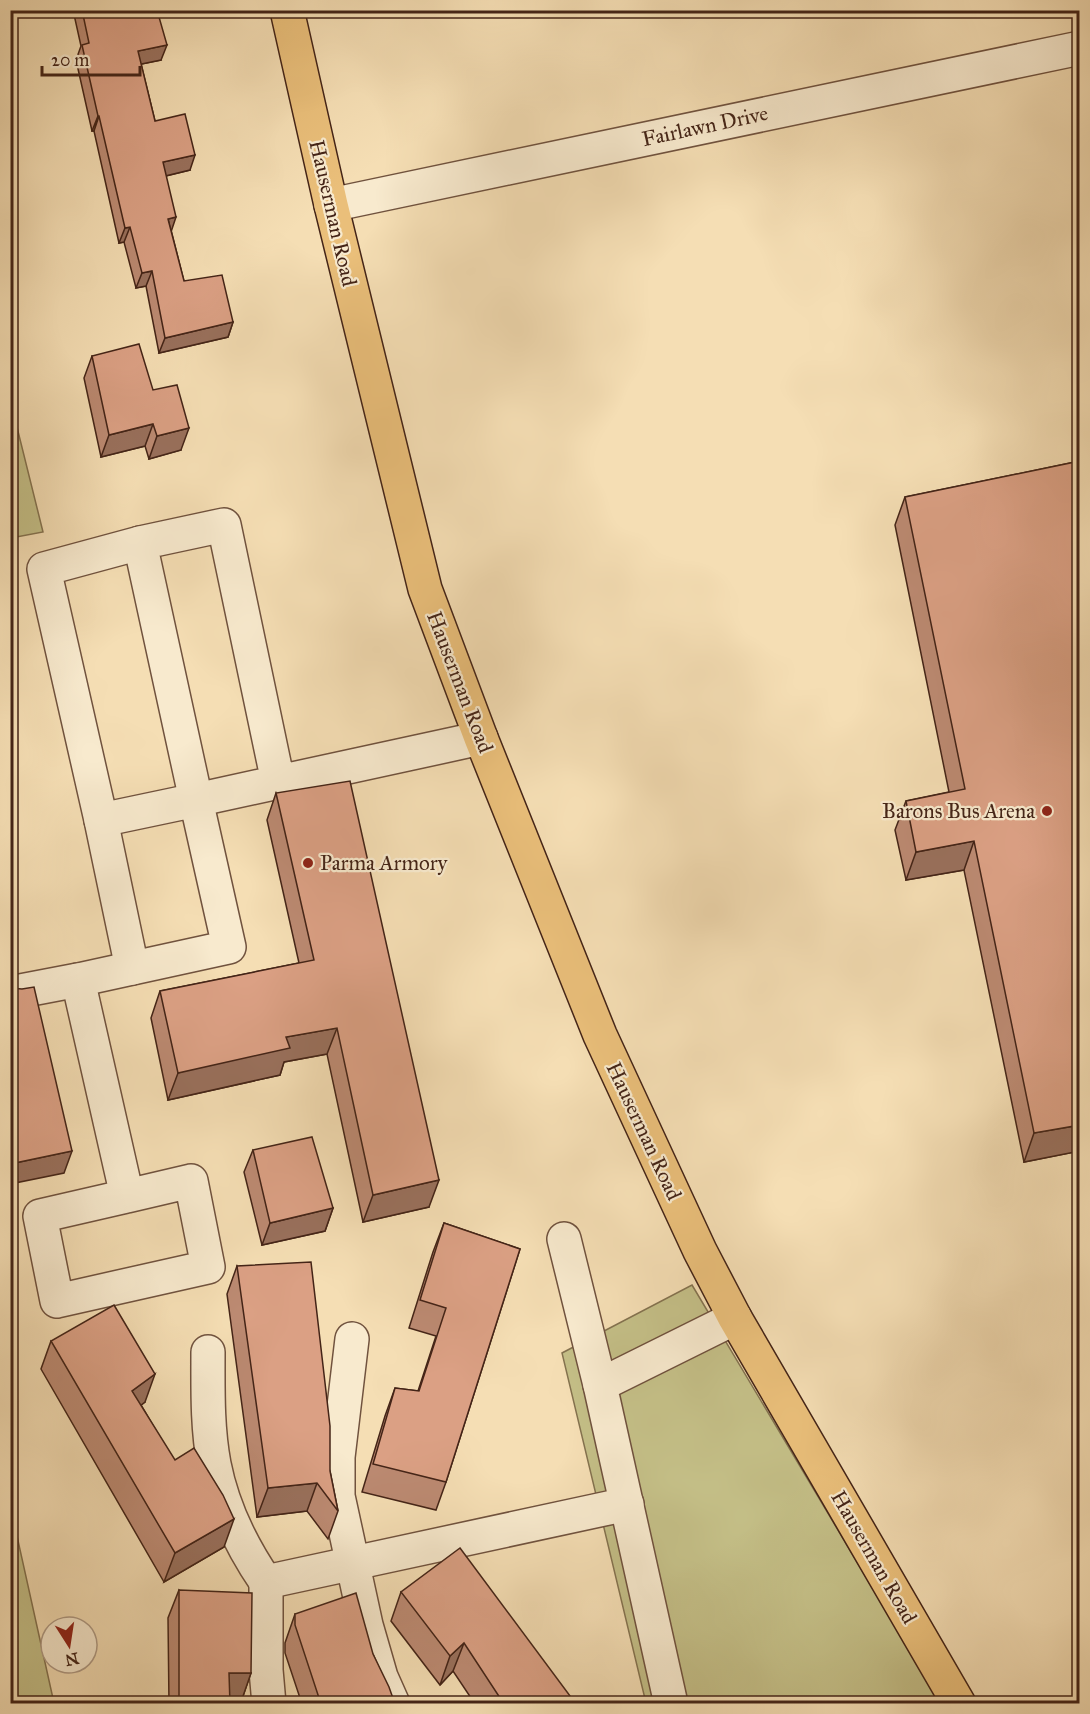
<svg xmlns="http://www.w3.org/2000/svg" width="1090" height="1714" font-family="'IM FELL Great Primer',serif">
<style>
.green{fill:#c4bf87;stroke:#84724f;stroke-width:1.5}
.lines{fill:none;stroke-linecap:round;stroke-linejoin:round}
.minor-casing{stroke:#70523e;stroke-width:36}
.major-casing{stroke:#442417;stroke-width:36}
.minor{stroke:#f8eace;stroke-width:33}
.major{stroke:#eabf7a;stroke-width:33}
.wall{fill:#bc8a72;stroke:#442417;stroke-width:1.5}
.shaded-wall{fill:#99705c;stroke:#442417;stroke-width:1.5}
.building{fill:#dba084;stroke:#442417;stroke-width:1.5}
.poi-dot{fill:#8f2418;stroke:#f8eace;stroke-width:2}
.labels{text-anchor:middle;stroke-width:4.5;stroke-linejoin:round;paint-order:stroke}
.street-label{font-size:21px;fill:#442417;stroke:#f8eace}
.poi-label{font-size:21px;fill:#442417;stroke:#f8eace;text-anchor:end}
</style>
<rect width="100%" height="100%" fill="#f5deb4"/>
<filter id="stains"><feTurbulence type="fractalNoise" baseFrequency=".00333" numOctaves="4"/><feColorMatrix values="0 0 0 0 .2 0 0 0 0 .09 0 0 0 0 .02 0 0 0 .5 -.17"/></filter>
<radialGradient id="worn" r=".72"><stop offset=".6" stop-color="#630" stop-opacity="0"/><stop offset="1" stop-color="#630" stop-opacity=".3"/></radialGradient>
<g class="green">
<path d="M10,399L43,532L11,538H10Z"/>
<path d="M692,1285L941,1703H646L562,1353Z"/>
<path d="M10,1509H11L54,1703H11Z"/>
</g>
<g class="lines">
<g class="minor-casing">
<g id="minor">
<path d="M331,205L1080,48"/>
<path d="M278,782L224,525L140,543L196,800L481,738"/>
<path d="M101,820L132,968"/>
<path d="M78,980L127,1196L40,1216L57,1301L208,1267L191,1181L127,1196"/>
<path d="M10,993L78,980L229,947L196,800L101,820L44,569L140,543"/>
<path d="M564,1239L600,1385"/>
<path d="M352,1339L338,1457V1496L366,1625L381,1677L393,1704"/>
<path d="M208,1352C208,1389 207,1427 214,1464C222,1505 242,1547 266,1582L627,1504"/>
<path d="M266,1582V1670L269,1704"/>
<path d="M671,1704L600,1385L735,1318"/>
</g>
</g>
<g class="major-casing">
<path id="major" d="M287,10L331,205L425,589L481,738L600,1035L700,1251L735,1318L959,1704"/>
</g>
<use href="#minor" class="minor"/>
<use href="#major" class="major"/>
</g>
<g class="wall">
<path d="M73,10H127L161,60L141,64L155,121L190,170L166,176L171,230L184,281L233,322L228,337L159,353L146,286L136,288L124,242L119,243L94,131H92L76,60L81,46Z"/>
<path d="M92,356L153,390L181,450L149,459L145,446L101,457L84,378Z"/>
<path d="M1080,461V1151L1024,1162L964,870L906,880L895,830L906,801L949,792L895,525L905,497Z"/>
<path d="M276,793L429,1207L363,1222L327,1054L284,1062L280,1075L168,1100L151,1018L160,991L299,963L267,820Z"/>
<path d="M253,1150L333,1208L325,1231L262,1245L244,1172Z"/>
<path d="M444,1223L520,1249L446,1482L436,1510L362,1492L385,1416L395,1388L418,1391L436,1336L409,1328L433,1252Z"/>
<path d="M237,1266L330,1471L338,1511L328,1539L307,1511L257,1517L227,1294Z"/>
<path d="M51,1341L145,1402L141,1405L224,1547L164,1582L41,1369Z"/>
<path d="M179,1590L251,1673L241,1702L230,1701V1704H169L168,1618Z"/>
<path d="M401,1592L576,1704H475L453,1671L440,1685L391,1621Z"/>
<path d="M295,1614L373,1654L395,1704H302L285,1653V1643Z"/>
</g>
<g class="shaded-wall">
<path d="M167,45L161,60L132,66L138,51Z"/>
<path d="M98,116H99L94,131H92Z"/>
<path d="M195,155L190,170L157,178L163,162Z"/>
<path d="M176,217L171,232L168,219Z"/>
<path d="M130,227L124,242L119,243L125,228Z"/>
<path d="M152,271L146,286L136,288L142,273Z"/>
<path d="M233,322L228,337L159,353L165,338Z"/>
<path d="M153,424L145,446L101,457L109,435Z"/>
<path d="M189,428L181,450L149,459L157,436Z"/>
<path d="M974,841L964,870L906,880L916,852Z"/>
<path d="M337,1028L327,1054L284,1062L280,1075L168,1100L178,1073L286,1037Z"/>
<path d="M1080,1125V1151L1024,1162L1034,1133Z"/>
<path d="M72,1151L64,1173L10,1184V1164Z"/>
<path d="M439,1180L429,1207L363,1222L373,1195Z"/>
<path d="M333,1208L325,1231L262,1245L270,1223Z"/>
<path d="M155,1374L145,1402L122,1420L132,1391Z"/>
<path d="M317,1483L307,1511L257,1517L268,1488Z"/>
<path d="M234,1519L224,1547L164,1582L175,1553Z"/>
<path d="M464,1643L453,1671L440,1685L450,1656Z"/>
<path d="M229,1673H251L241,1702L218,1701Z"/>
</g>
<g class="building">
<path d="M82,10H127L128,12L135,10H157L167,45L138,51L155,121L185,114L195,155L163,162L176,217L168,219L184,281L222,275L233,322L165,338L152,271L142,273L130,227L125,228L99,116H98L82,45L89,43Z"/>
<path d="M139,344L153,390L177,385L189,428L157,436L153,424L109,435L92,356Z"/>
<path d="M1080,461V1125L1034,1133L974,841L916,852L906,801L965,789L905,497Z"/>
<path d="M350,781L439,1180L373,1195L337,1028L286,1037L290,1048L178,1073L160,991L314,960L276,793Z"/>
<path d="M34,987L72,1151L10,1164V988L22,989Z"/>
<path d="M312,1137L333,1208L270,1223L253,1150Z"/>
<path d="M444,1223L520,1249L446,1482L373,1464L395,1388L419,1391L446,1308L420,1300Z"/>
<path d="M311,1262L330,1426V1471L338,1511L317,1483L268,1488L237,1266Z"/>
<path d="M114,1305L155,1374L132,1391L175,1460L194,1448L223,1495L234,1519L175,1553L51,1341Z"/>
<path d="M460,1548L576,1704H504L464,1643L450,1656L401,1592Z"/>
<path d="M179,1590L252,1593L251,1673H229L230,1704H179Z"/>
<path d="M356,1593L373,1654L389,1687L395,1704H321L295,1625V1614Z"/>
</g>
<g class="poi-dot">
<circle cx="1047" cy="811" r="6"/>
<circle cx="308" cy="863" r="6"/>
</g>
<g class="labels">
<g class="street-label">
<text transform="translate(705 126) rotate(-12)" y="7">Fairlawn Drive</text>
<text transform="translate(333 213) rotate(77)" y="7">Hauserman Road</text>
<text transform="translate(460 682) rotate(69)" y="7">Hauserman Road</text>
<text transform="translate(644 1131) rotate(65)" y="7">Hauserman Road</text>
<text transform="translate(874 1557) rotate(60)" y="7">Hauserman Road</text>
</g>
<g class="poi-label">
<text x="1035" y="818">Barons Bus Arena</text>
<text x="320" y="870" text-anchor="start">Parma Armory</text>
</g>
</g>
<rect width="1090" height="1714" fill="none" stroke="#f5deb4" stroke-width="36"/>
<rect x="12" y="12" width="1066" height="1690" fill="none" stroke="#442417" stroke-width="3"/>
<rect x="18" y="18" width="1054" height="1678" fill="none" stroke="#442417" stroke-width="1.5"/>
<g transform="translate(69 1645) rotate(168)"><circle r="28" fill="#f8eace" stroke="#b09b85" stroke-width="1.5"/>
<path d="M0-4.5L10 22L0 15L-10 22Z" fill="#8f2418"/>
<text y="-9" font-size="16" font-weight="bold" text-anchor="middle" fill="#442417">N</text>
</g>
<path d="M42 66v9h98v-9" fill="none" stroke="#442417" stroke-width="3"/>
<text x="51" y="66" font-size="18" fill="#442417" stroke="#f8eace" stroke-width="4.5" paint-order="stroke">20 m</text>
<rect width="100%" height="100%" filter="url(#stains)"/>
<rect width="100%" height="100%" fill="url(#worn)"/>
</svg>
